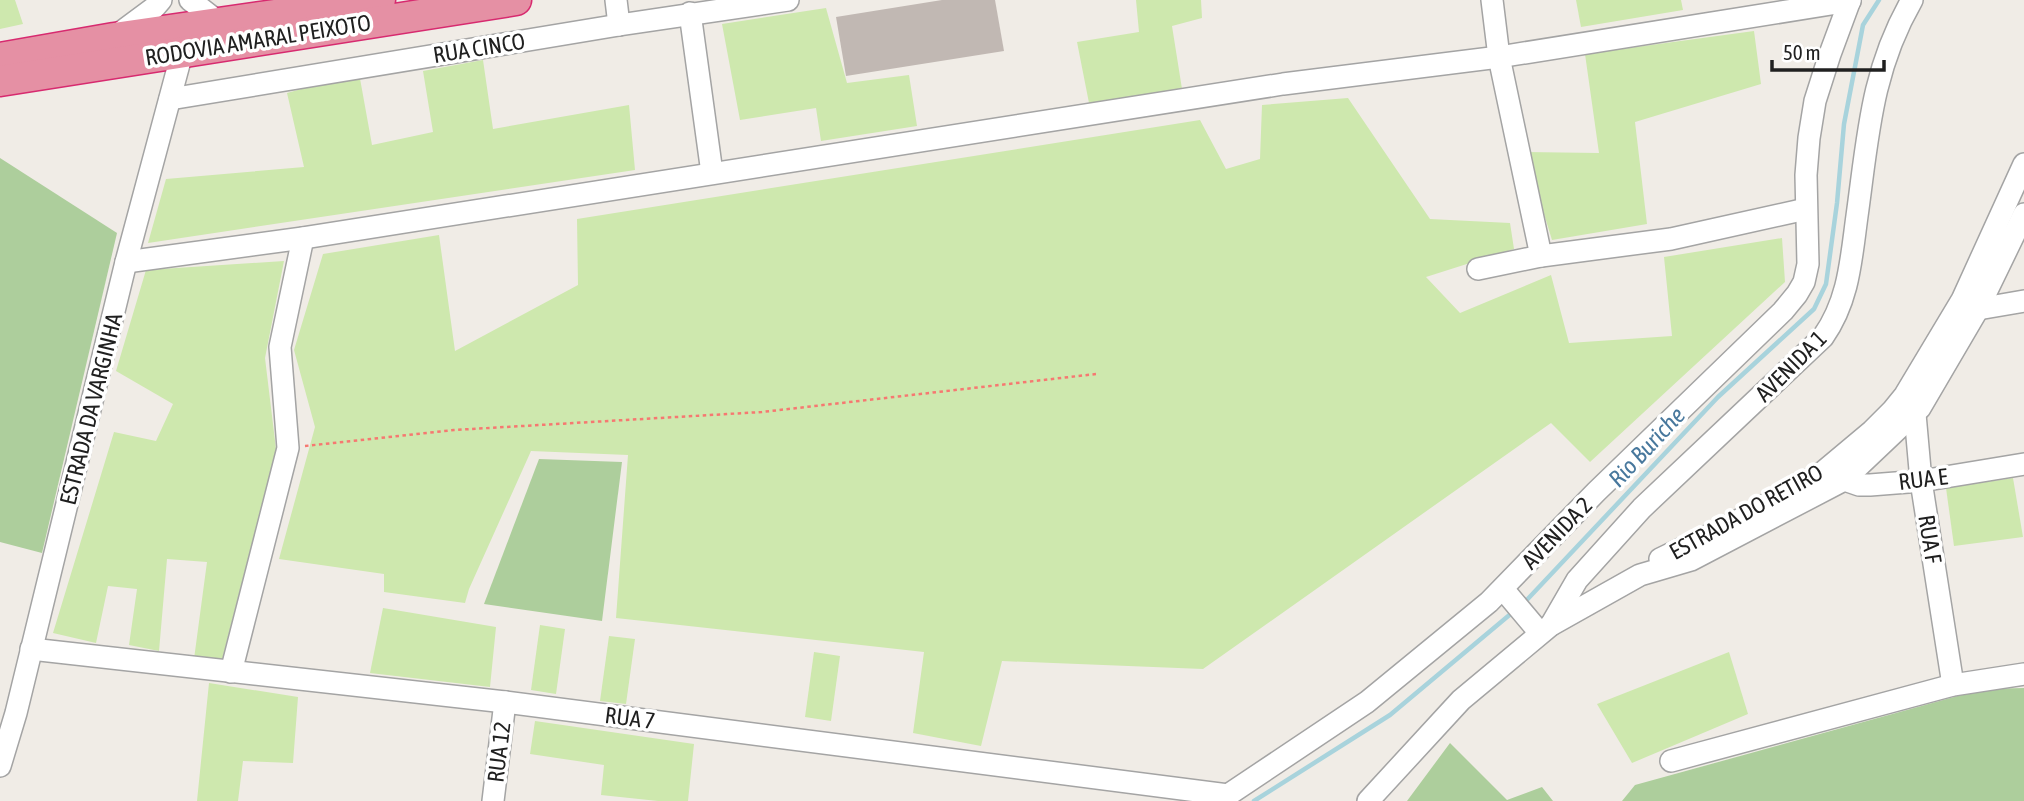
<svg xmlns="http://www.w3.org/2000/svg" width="2024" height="801" font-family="'Asap Condensed',sans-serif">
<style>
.grass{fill:#cee8ae}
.forest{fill:#adce9c}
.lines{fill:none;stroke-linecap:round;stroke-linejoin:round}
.stream{stroke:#a8d3dc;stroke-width:4.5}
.building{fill:#c1b8b3}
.minor-casing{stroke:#a4a4a4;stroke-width:24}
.highway-casing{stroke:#d72a6f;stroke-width:33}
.path{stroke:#f67871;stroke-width:2.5;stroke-dasharray:3.5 3.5;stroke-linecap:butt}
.minor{stroke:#fff;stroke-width:21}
.highway{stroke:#e590a4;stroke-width:30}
.labels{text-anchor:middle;stroke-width:7;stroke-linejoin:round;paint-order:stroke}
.street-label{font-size:23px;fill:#202020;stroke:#fff}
.water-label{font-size:24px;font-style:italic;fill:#48789d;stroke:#fff}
</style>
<rect width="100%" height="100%" fill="#f0ece6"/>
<g class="grass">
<path d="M0,0H15L23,24L0,29Z"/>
<path d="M1136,0H1201L1202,18L1172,26L1182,89L1089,103L1077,42L1139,32Z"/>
<path d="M1576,0H1681L1683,10L1581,27Z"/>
<path d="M826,8L847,83L909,75L917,126L821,141L816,108L740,120L722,24Z"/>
<path d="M1754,31L1761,84L1635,122L1647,224L1552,240L1525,152L1599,153L1585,54Z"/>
<path d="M483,60L493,129L629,105L635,170L148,243L166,179L304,167L287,93L359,73L372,145L433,132L423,71Z"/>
<path d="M1348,98L1430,219L1510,223L1514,249L1426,277L1460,313L1551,275L1569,343L1672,336L1664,257L1782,238L1785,282L1590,462L1551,423L1203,669L1002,661L981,746L913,733L924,652L616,618L628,455L531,451L469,589L465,603L384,592V574L279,559L315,427L294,350L323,254L439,235L455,351L578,285L577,219L1200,120L1226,169L1260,159L1262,105Z"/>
<path d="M284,261L265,358L276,449L222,660L194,659L207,562L167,559L159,651L129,645L137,589L108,586L96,643L53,633L114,432L156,441L173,404L116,371L146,270Z"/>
<path d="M2013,478L2023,537L1954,546L1946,488Z"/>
<path d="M383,608L496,627L490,687L370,673Z"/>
<path d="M540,625L565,629L556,694L531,690Z"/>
<path d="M609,636L635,639L626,704L600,701Z"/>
<path d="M814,652L840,656L831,721L805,717Z"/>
<path d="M1729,652L1748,714L1632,763L1597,704Z"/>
<path d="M209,683L298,697L293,763L243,761L238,801H197Z"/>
<path d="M535,721L694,744L688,801H658L601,795L604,765L530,754Z"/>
</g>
<g class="forest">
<path d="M0,158L117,233L42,553L0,542Z"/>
<path d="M539,459L622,462L602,621L484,604Z"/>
<path d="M2024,688V801H1622L1635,785L1983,689Z"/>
<path d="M1450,743L1507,800L1542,787L1553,801H1407Z"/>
</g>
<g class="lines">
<g class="stream">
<path d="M1523,604L1718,397L1814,309L1826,284L1837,203L1844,124L1863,25L1879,0"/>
<path d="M1254,801L1390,715L1513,612"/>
</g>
</g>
<path class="building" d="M942,0H995L1004,51L846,76L836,17Z"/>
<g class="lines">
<g class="minor-casing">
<g id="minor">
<path d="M190,0L221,24"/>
<path d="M616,0L619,25"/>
<path d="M1492,0L1499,57L1541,256"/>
<path d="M690,13L712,173"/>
<path d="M116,36L155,7L161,0"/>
<path d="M170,99L619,25L788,0"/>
<path d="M126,262L303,238L1283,84L1499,57L1850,1"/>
<path d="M1478,269L1541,256L1671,239L1806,209"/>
<path d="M1969,304L1978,309L2024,301"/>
<path d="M1911,406L1915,414L1921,481L1953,685"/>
<path d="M1833,476L1859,485H1870L1921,481L2024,464"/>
<path d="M1660,559L1732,524L1823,472L1872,431L1892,411L1905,395L1962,300L2024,164"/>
<path d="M1503,589L1540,633"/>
<path d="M1551,625L1577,580L1642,508L1823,337C1849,300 1851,260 1857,216C1868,137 1871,71 1912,0"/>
<path d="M31,649L505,702L1228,795"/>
<path d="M231,672L288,448L280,347L303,238"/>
<path d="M1671,761L1953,685L2024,674"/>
<path d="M0,766L16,713L126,262L182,53"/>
<path d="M493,801L505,702"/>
<path d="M1219,801L1367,702L1489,602L1596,492L1783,311L1797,294L1804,282L1808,264L1806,175L1809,138L1815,101L1830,54L1850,0"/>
<path d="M1368,801L1461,700L1551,625L1640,575L1691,560L1844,480L1920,408L1978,309L2024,214"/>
</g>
</g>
<g class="highway-casing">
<g id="highway">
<path d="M0,58L114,38L380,0"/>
<path d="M0,81L516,0"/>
</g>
</g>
<path class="path" d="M305,446L454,430L762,412L1096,374"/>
<use href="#minor" class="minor"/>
<use href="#highway" class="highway"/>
</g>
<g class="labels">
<g class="street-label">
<text transform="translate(258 40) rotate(-9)" y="8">RODOVIA AMARAL PEIXOTO</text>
<text transform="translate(479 48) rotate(-9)" y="8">RUA CINCO</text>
<text transform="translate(1791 366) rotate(-45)" y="8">AVENIDA 1</text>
<text transform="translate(91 409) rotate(-76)" y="8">ESTRADA DA VARGINHA</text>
<text transform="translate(1923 479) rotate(-7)" y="8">RUA E</text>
<text transform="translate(1746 512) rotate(-29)" y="8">ESTRADA DO RETIRO</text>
<text transform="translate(1557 533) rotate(-46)" y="8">AVENIDA 2</text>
<text transform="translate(1930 539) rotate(81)" y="8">RUA F</text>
<text transform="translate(630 718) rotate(7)" y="8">RUA 7</text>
<text transform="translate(499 752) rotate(-83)" y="8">RUA 12</text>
</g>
<g class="water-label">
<text transform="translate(1647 447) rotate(-47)" y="8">Rio Buriche</text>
</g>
</g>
<path d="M1772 60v10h112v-10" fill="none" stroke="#202020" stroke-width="3.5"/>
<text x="1783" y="60" font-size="21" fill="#202020" stroke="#ffffff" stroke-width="5" paint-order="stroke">50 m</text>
</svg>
